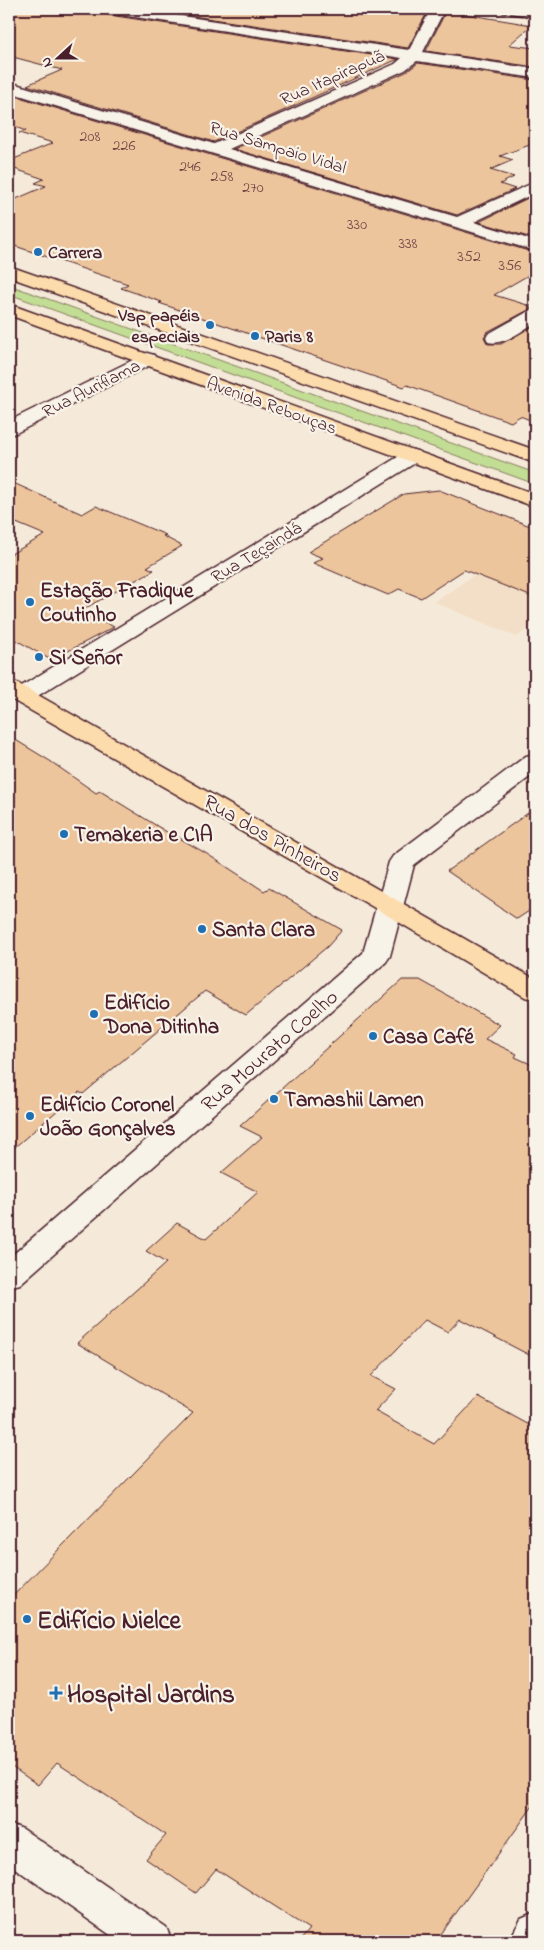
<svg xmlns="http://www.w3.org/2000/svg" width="544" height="1950" font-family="'Indie Flower',sans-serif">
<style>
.built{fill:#f3dfc7}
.green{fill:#c2dd94;stroke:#867e60}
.building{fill:#edc59c;stroke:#4a1f2b}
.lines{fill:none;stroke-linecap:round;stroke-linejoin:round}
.minor-casing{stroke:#4a1f2b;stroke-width:3}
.major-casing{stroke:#4a1f2b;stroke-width:3}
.minor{fill:#f7f3e8;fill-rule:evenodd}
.major{fill:#fcdcac;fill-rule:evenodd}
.poi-dot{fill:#1f6fb2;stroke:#f7f3e8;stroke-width:2}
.labels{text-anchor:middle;stroke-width:4.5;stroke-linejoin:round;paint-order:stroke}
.far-number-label{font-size:16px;fill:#734847}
.far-street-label{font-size:18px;fill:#4a1f2b;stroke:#f7f3e8}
.far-poi-label{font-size:18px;font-weight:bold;fill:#4a1f2b;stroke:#f7f3e8;text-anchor:start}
.poi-label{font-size:21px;font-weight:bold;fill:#4a1f2b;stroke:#f7f3e8;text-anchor:start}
.street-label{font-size:21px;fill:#4a1f2b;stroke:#f7f3e8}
.near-poi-label{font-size:25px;font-weight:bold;fill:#4a1f2b;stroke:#f7f3e8;text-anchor:start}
</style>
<rect width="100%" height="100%" fill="#f5ead9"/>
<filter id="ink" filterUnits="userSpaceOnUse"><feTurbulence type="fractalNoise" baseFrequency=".02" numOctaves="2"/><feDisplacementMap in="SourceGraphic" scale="10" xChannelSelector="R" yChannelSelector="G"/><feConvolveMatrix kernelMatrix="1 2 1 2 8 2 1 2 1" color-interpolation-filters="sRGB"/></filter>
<g filter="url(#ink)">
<path class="built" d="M535,534V624L517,637L434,602Z"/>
<path class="green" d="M9,285L535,473V484L9,294Z"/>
<g class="building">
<path d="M9,9H100L102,13L109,15L398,59L214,142L27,85L62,70L9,56Z"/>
<path d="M146,9H429L408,48Z"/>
<path d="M446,11L532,25L509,45L535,48V67L426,51Z"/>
<path d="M418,63L535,80V143L500,156L513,160L490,170L514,177L500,184L515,189L457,215L234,149L406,72Z"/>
<path d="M9,94L535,253V269L529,272L532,273L494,295L534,307L487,332L484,337L488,344H501L535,325V422L520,416L511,422L407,385L404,387L159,303L162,302L121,288L128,284L9,244V202L46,186L35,183L44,179L9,167V161L53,143L19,133L26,131L9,125Z"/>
<path d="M534,195L535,239L479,222Z"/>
<path d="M9,481L82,514L96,506L166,535L163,536L182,546L147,567L154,570L82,610L114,627L51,660L9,636V555L45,535L9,520Z"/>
<path d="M439,490L535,528V598L464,570L421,598L399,589L388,595L313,563L323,558L308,552L404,494Z"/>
<path d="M9,736L50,761L96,793L100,791L175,837L176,836L207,854L264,891L269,888L342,930L328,946L246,1015L205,991L83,1094L79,1092L9,1152Z"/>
<path d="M535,808V907L517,919L447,871Z"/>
<path d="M402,980H420L500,1025L485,1039L517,1054L515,1057L535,1066V1358L460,1319L448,1332L425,1320L371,1376L396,1389L375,1411L434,1444L478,1397L535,1428V1803L436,1941H299L309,1929L216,1869L196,1893L146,1859L166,1835L57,1763L38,1785L9,1765V1600L193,1413L77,1343L166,1263L146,1251L177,1223L206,1239L258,1192L221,1173L262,1137L240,1126Z"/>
</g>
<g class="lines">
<g class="minor-casing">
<g id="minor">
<path d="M102,9H135L409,50L431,9H445L423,52L535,69V78L417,61L405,70L229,149L457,217L535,182V193L474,222L535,241V251L9,92V82L214,144L395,64L402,58L109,13L104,12Z"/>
<path d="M501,9H535V17L503,12Z"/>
<path d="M535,309V323C522,330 504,346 488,342L486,338L488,334L529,311Z"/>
<path d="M147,353L154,355L156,359L154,363L16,433L9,435V421Z"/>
<path d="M413,450L420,452L423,456L420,460L31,700L23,702L15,700L11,695L15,690L406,452Z"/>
<path d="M535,754V773L414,865L390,956L386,962L20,1284L9,1287V1258L363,953L389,862L393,856L526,756Z"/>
<path d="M9,1824L23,1829L166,1927L172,1941H119L9,1864Z"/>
<path d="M535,1913V1941H509L521,1919Z"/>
</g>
</g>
<g class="major-casing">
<g id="major">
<path d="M9,266L535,450V463L9,277Z"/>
<path d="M9,304L535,494V507L9,315Z"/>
<path d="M9,681L17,683L535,979V1000L525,997L380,911L9,698Z"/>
</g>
</g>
<use href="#minor" class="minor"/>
<use href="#major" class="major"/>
</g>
</g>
<g class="poi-dot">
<circle cx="38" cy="252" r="5"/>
<circle cx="210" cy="325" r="5"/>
<circle cx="255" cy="336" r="5"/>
<circle cx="30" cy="602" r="5"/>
<circle cx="39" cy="657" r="5"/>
<circle cx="64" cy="834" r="5"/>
<circle cx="202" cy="929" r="5"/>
<circle cx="94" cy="1014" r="5"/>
<circle cx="373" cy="1036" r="5"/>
<circle cx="274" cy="1099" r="5"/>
<circle cx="30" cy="1116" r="5"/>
<circle cx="27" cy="1619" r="5"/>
<path d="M53.5 1685.5h5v5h5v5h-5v5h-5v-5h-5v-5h5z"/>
</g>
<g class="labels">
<g class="far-number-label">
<text x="90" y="141">208</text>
<text x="124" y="150">226</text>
<text x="190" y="171">246</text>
<text x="222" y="181">258</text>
<text x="253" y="192">270</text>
<text x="357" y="229">330</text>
<text x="408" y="248">338</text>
<text x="469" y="261">352</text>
<text x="510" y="270">356</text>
</g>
<g class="far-street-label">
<text transform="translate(332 77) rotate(-24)" y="6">Rua Itapirapuã</text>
<text transform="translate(278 147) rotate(17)" y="6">Rua Sampaio Vidal</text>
<text transform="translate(91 388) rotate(-27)" y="6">Rua Auriflama</text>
<text transform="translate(272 405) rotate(20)" y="6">Avenida Rebouças</text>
<text transform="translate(256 552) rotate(-31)" y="6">Rua Teçaindá</text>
</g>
<g class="far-poi-label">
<text x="48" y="258">Carrera</text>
<text x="200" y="321" text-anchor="end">Vsp papéis<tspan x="200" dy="21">especiais</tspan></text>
<text x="265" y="342">Paris 8</text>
</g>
<g class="poi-label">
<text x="40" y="597">Estação Fradique<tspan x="40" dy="24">Coutinho</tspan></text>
<text x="49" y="664">Si Señor</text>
<text x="74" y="841">Temakeria e CIA</text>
<text x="212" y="936">Santa Clara</text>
<text x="104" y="1009">Edifício<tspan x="104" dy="24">Dona Ditinha</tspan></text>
<text x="383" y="1043">Casa Café</text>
<text x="284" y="1106">Tamashii Lamen</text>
<text x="40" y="1111">Edifício Coronel<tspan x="40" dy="24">João Gonçalves</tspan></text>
</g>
<g class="street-label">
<text transform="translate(273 838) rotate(30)" y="7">Rua dos Pinheiros</text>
<text transform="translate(269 1050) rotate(-41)" y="7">Rua Mourato Coelho</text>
</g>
<g class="near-poi-label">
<text x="37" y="1628">Edifício Nielce</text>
<text x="67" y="1702">Hospital Jardins</text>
</g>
</g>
<rect width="544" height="1950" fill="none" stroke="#f7f3e8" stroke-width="30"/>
<rect x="15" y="15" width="514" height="1920" fill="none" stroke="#4a1f2b" stroke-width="2" filter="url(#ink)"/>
<g transform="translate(58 58) rotate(249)" stroke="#f7f3e8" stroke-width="4" paint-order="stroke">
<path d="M0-4L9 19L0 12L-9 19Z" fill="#4a1f2b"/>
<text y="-8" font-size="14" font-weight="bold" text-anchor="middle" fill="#4a1f2b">N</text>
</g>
</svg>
